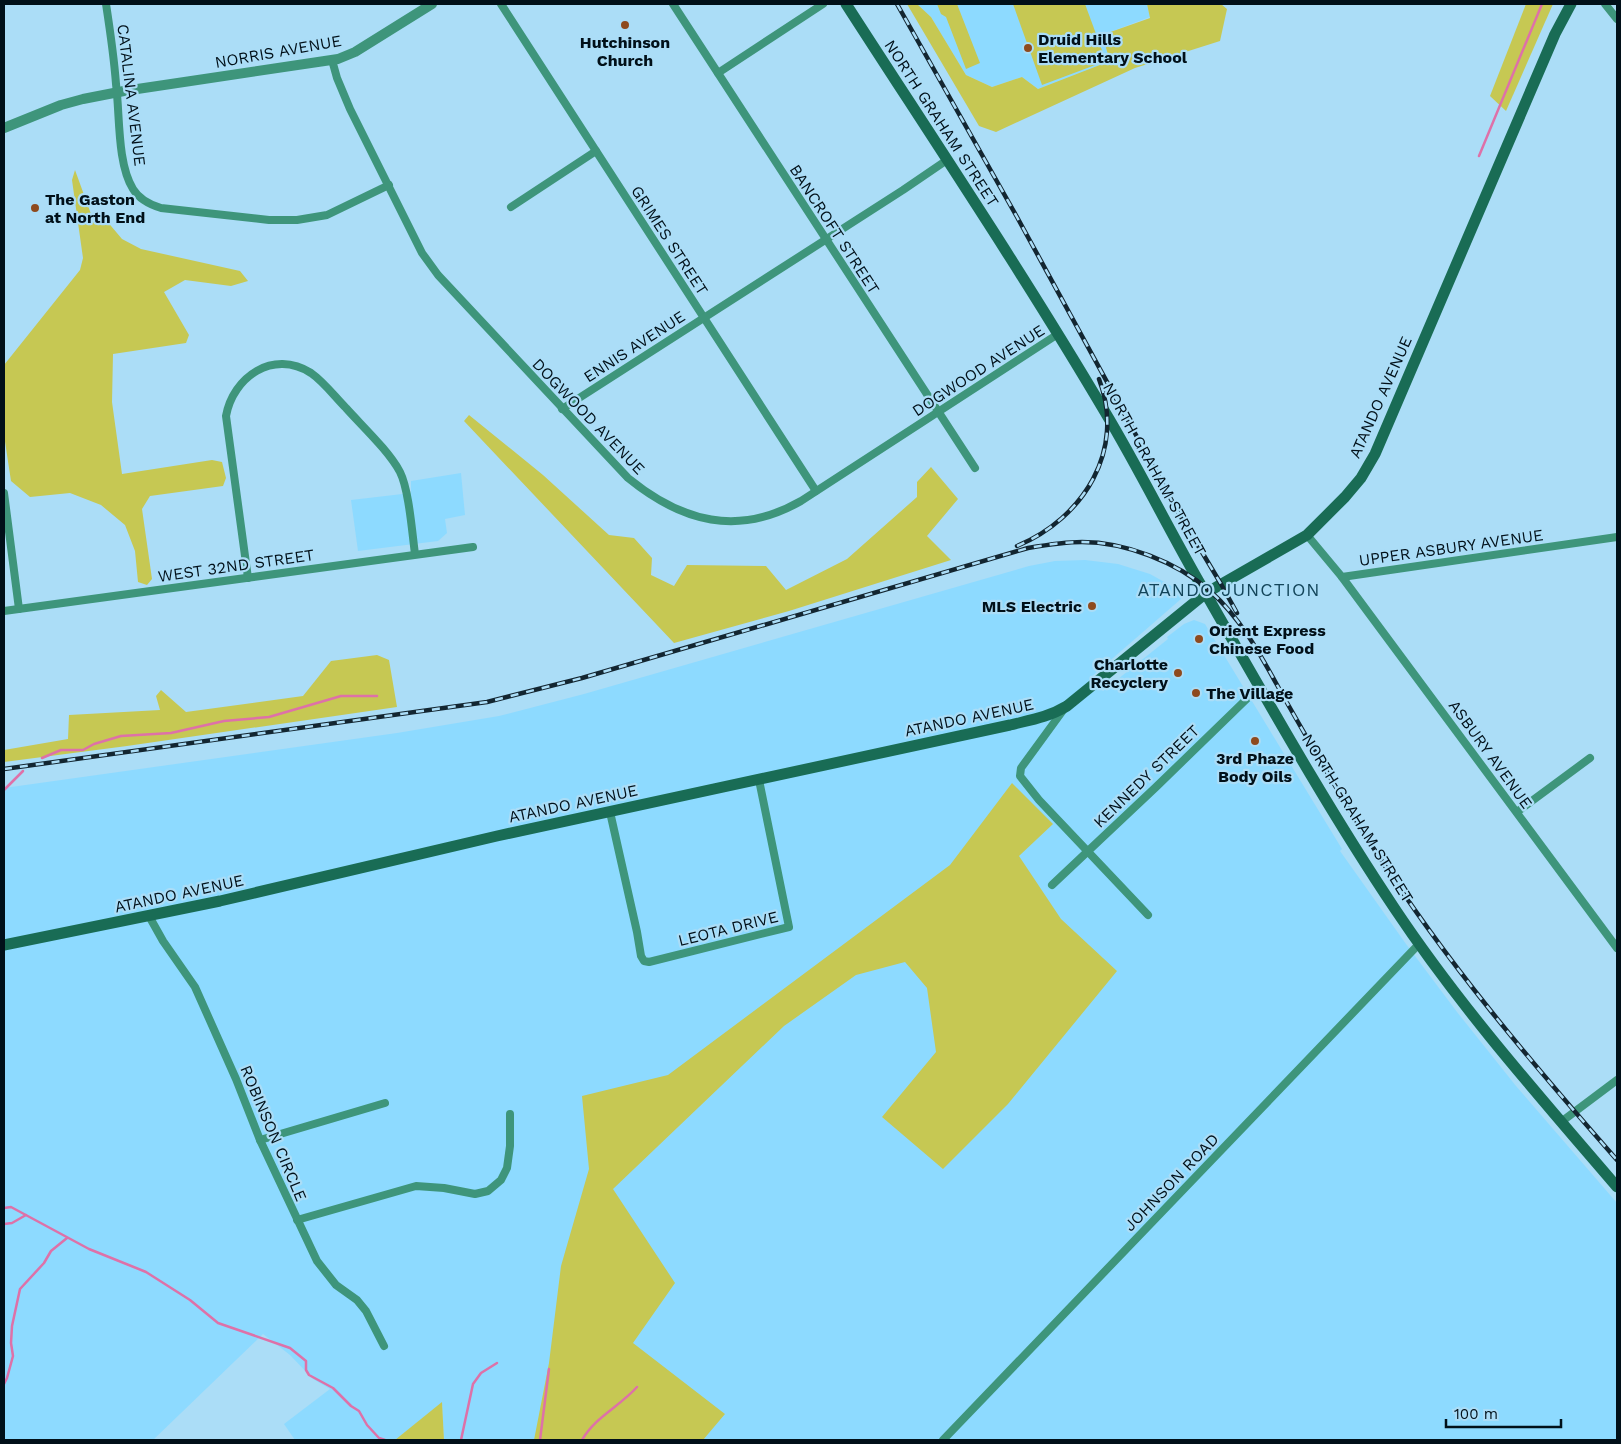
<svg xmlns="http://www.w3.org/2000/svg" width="1621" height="1444" font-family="'Work Sans',sans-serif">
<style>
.built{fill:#8ddaff}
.green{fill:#c6c853}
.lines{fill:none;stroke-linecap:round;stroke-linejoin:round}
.stream{stroke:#de71a8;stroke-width:2.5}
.minor{stroke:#3e957b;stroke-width:8}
.tertiary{stroke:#3e957b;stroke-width:10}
.secondary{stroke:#196c55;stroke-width:11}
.rail-casing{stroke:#132631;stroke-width:4.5}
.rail{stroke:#abddf7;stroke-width:2.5;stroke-dasharray:8;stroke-linecap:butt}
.poi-dot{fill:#8e4a1e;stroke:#abddf7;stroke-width:2}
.labels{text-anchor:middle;stroke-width:4.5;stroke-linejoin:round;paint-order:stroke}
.poi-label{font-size:16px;font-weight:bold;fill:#011019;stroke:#abddf7;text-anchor:start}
.street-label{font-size:16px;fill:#011019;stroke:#abddf7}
.neighbourhood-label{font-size:18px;letter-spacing:1px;fill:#13455a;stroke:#abddf7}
</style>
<rect width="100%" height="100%" fill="#abddf7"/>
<g class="built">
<path d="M917,4H1147L1150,17L1102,35L1110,61L1038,89L1022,77L992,87L966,75L931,17Z"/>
<path d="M461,473L465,515L445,519L447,533L438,541L358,551L351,500L411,493V481Z"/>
<path d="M1085,560L1118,564L1150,574L1184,593L1181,599L1090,678L1103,691L1168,639L1167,637L1184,624L1194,620L1205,624L1342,849L1340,851L1406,944L1457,1012L1516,1086L1617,1203V1440H444L442,1403L395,1440H295L284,1424L330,1389L313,1379L290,1355L263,1334L153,1440H4V788L397,733L499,716L584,694L1029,566L1055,561Z"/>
</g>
<g class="green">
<path d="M907,4H917L931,17L966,75L992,87L1022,77L1038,89L1110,61L1102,35L1150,18L1147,4H1221L1227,9L1220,41L1135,68L996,132L979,126Z"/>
<path d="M937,4H957L980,63L966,69L946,17L941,14Z"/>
<path d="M1013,4H1085L1106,61L1042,85Z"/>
<path d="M1526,4H1553L1506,111L1490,96Z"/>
<path d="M75,170L91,214L106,220L122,239L141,249L240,271L248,281L231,286L185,280L164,292L189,335L186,343L113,354L112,402L122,474L212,460L222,462L226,478L223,486L150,496L142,509L152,579L147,585L138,582L135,551L125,525L101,505L70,493L30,497L11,481L4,435V365L80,270L83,258L72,180Z"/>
<path d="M469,415L543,475L609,535L634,538L652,558L651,575L674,586L687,565L766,566L786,590L847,559L917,497V482L931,467L958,499L927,536L951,560L789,611L674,643L464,421Z"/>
<path d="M377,655L389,660L397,707L127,746L4,762V750L68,739L69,715L160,710L156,696L161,690L186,712L303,696L331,661Z"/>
<path d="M1012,783L1053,824L1019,856L1061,919L1117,971L1008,1104L943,1169L882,1117L936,1052L927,988L905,962L856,975L784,1026L613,1189L675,1283L633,1343L725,1414L703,1440H534L549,1363L561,1266L589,1169L582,1096L668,1075L950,865Z"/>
<path d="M442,1402L444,1440H395Z"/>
</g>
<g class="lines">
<g class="stream">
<path d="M1479,156L1542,4"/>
<path d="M42,758L61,750H83L94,744L121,736L171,733L224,721L269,717L341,696H377"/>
<path d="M4,790L23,771"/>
<path d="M4,1208L11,1207L89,1249L146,1272L190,1300L218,1323L290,1348L306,1361V1370L309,1375L333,1388L351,1406L359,1411L367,1425L379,1438L385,1440"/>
<path d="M4,1224L12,1223L26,1215"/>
<path d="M4,1384L7,1378L13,1356L11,1343L12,1326L20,1289L44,1263L51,1251L67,1238"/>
<path d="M461,1440L473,1384L481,1373L497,1363"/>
<path d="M540,1440L549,1369"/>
<path d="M582,1440C595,1417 619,1407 637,1387"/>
</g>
<g class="minor">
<path d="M106,4C110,30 114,57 116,84C120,115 117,163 133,189C139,199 151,205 161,208L269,220H297L327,215L389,185"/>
<path d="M501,4L816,491"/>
<path d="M673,4L975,468"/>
<path d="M1605,4L1617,19"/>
<path d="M332,60L337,78L350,109L422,253L438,275L628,478C682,522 738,537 801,501L1058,334"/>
<path d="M718,73L823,4"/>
<path d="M511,207L596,151"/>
<path d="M562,409L903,190L947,160"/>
<path d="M4,493L19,609"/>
<path d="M1307,535L1342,577L1617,537"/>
<path d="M1342,577L1617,948"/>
<path d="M248,578L226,416C233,377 273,349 311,373C324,382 335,397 346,408C362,426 389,451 400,472C409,490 412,532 415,554"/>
<path d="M4,611L473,547"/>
<path d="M1064,709L1021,768L1020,776L1039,800L1148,915"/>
<path d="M610,812L637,932L641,956L644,961L649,962L789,927L759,780"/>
<path d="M1517,812L1590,758"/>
<path d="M1052,885L1156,787L1259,687"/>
<path d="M149,916L163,941L195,987L236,1079L260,1140L317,1261L336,1285L357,1300L366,1311L384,1346"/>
<path d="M1561,1122L1617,1080"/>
<path d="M260,1140L385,1103"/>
<path d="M297,1220L416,1186L444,1188L475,1194L488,1191L501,1180L507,1168L510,1146V1114"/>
<path d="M943,1440L1419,944"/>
</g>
<path class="tertiary" d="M4,128L61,105L83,99L124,91L338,59L355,52L432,4"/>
<g class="secondary">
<path d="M846,4C933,139 1023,273 1105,412C1138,467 1166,524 1198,580C1262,691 1324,803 1395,909C1461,1008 1540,1097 1617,1187"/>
<path d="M4,945L220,901L497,836L1010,725C1030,720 1049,717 1067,706L1206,593L1307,535L1345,497L1361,478L1375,454L1555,34L1571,4"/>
</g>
<g class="rail-casing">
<g id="rail">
<path d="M897,4L1017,217L1178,512L1221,584L1237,613"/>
<path d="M1017,546C1084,518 1126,450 1099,379"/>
<path d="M4,769L487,702L582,678L1028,548C1046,545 1064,542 1082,542C1125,542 1177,562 1210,591C1244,621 1264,662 1286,701C1315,752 1344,803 1376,852C1446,962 1531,1062 1617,1160"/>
</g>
</g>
<use href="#rail" class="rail"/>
</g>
<g class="poi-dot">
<circle cx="625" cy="25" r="5"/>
<circle cx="1028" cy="48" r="5"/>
<circle cx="35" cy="208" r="5"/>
<circle cx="1092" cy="606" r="5"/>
<circle cx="1199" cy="639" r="5"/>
<circle cx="1178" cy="673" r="5"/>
<circle cx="1196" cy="693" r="5"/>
<circle cx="1255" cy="741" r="5"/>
</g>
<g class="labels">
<g class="poi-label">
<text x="1038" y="45">Druid Hills<tspan x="1038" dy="18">Elementary School</tspan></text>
<text x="625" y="48" text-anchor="middle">Hutchinson<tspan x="625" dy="18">Church</tspan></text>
<text x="45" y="205">The Gaston<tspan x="45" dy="18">at North End</tspan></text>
<text x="1082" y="612" text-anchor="end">MLS Electric</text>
<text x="1209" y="636">Orient Express<tspan x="1209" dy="18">Chinese Food</tspan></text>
<text x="1168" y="670" text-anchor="end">Charlotte<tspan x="1168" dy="18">Recyclery</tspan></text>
<text x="1206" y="699">The Village</text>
<text x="1255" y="764" text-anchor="middle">3rd Phaze<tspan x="1255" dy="18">Body Oils</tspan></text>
</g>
<g class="street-label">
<text transform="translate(278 51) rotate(-10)" y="6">NORRIS AVENUE</text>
<text transform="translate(132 95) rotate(83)" y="6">CATALINA AVENUE</text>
<text transform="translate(942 123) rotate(57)" y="6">NORTH GRAHAM STREET</text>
<text transform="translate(835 229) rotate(57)" y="6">BANCROFT STREET</text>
<text transform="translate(670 240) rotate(57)" y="6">GRIMES STREET</text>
<text transform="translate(634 346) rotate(-33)" y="6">ENNIS AVENUE</text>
<text transform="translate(978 370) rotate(-33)" y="6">DOGWOOD AVENUE</text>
<text transform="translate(1380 397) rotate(-66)" y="6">ATANDO AVENUE</text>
<text transform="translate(589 416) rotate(46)" y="6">DOGWOOD AVENUE</text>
<text transform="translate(1155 469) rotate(61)" y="6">NORTH GRAHAM STREET</text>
<text transform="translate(1451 547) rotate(-8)" y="6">UPPER ASBURY AVENUE</text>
<text transform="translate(236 565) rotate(-8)" y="6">WEST 32ND STREET</text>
<text transform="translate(969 717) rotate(-12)" y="6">ATANDO AVENUE</text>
<text transform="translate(1491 754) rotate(54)" y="6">ASBURY AVENUE</text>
<text transform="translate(1146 776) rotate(-44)" y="6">KENNEDY STREET</text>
<text transform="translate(573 803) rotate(-12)" y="6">ATANDO AVENUE</text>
<text transform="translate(1358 818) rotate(58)" y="6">NORTH GRAHAM STREET</text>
<text transform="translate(179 893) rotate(-12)" y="6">ATANDO AVENUE</text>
<text transform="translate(728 928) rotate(-14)" y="6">LEOTA DRIVE</text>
<text transform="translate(274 1133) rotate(67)" y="6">ROBINSON CIRCLE</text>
<text transform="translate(1171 1182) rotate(-46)" y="6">JOHNSON ROAD</text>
</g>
<g class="neighbourhood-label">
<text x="1229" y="596">ATANDO JUNCTION</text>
</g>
</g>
<rect width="1621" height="1444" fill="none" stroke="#011019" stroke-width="10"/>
<path d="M1446 1419v8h115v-8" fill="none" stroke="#011019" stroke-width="2.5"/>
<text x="1454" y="1419" font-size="15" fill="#011019" stroke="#abddf7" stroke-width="4" paint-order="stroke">100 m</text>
</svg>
